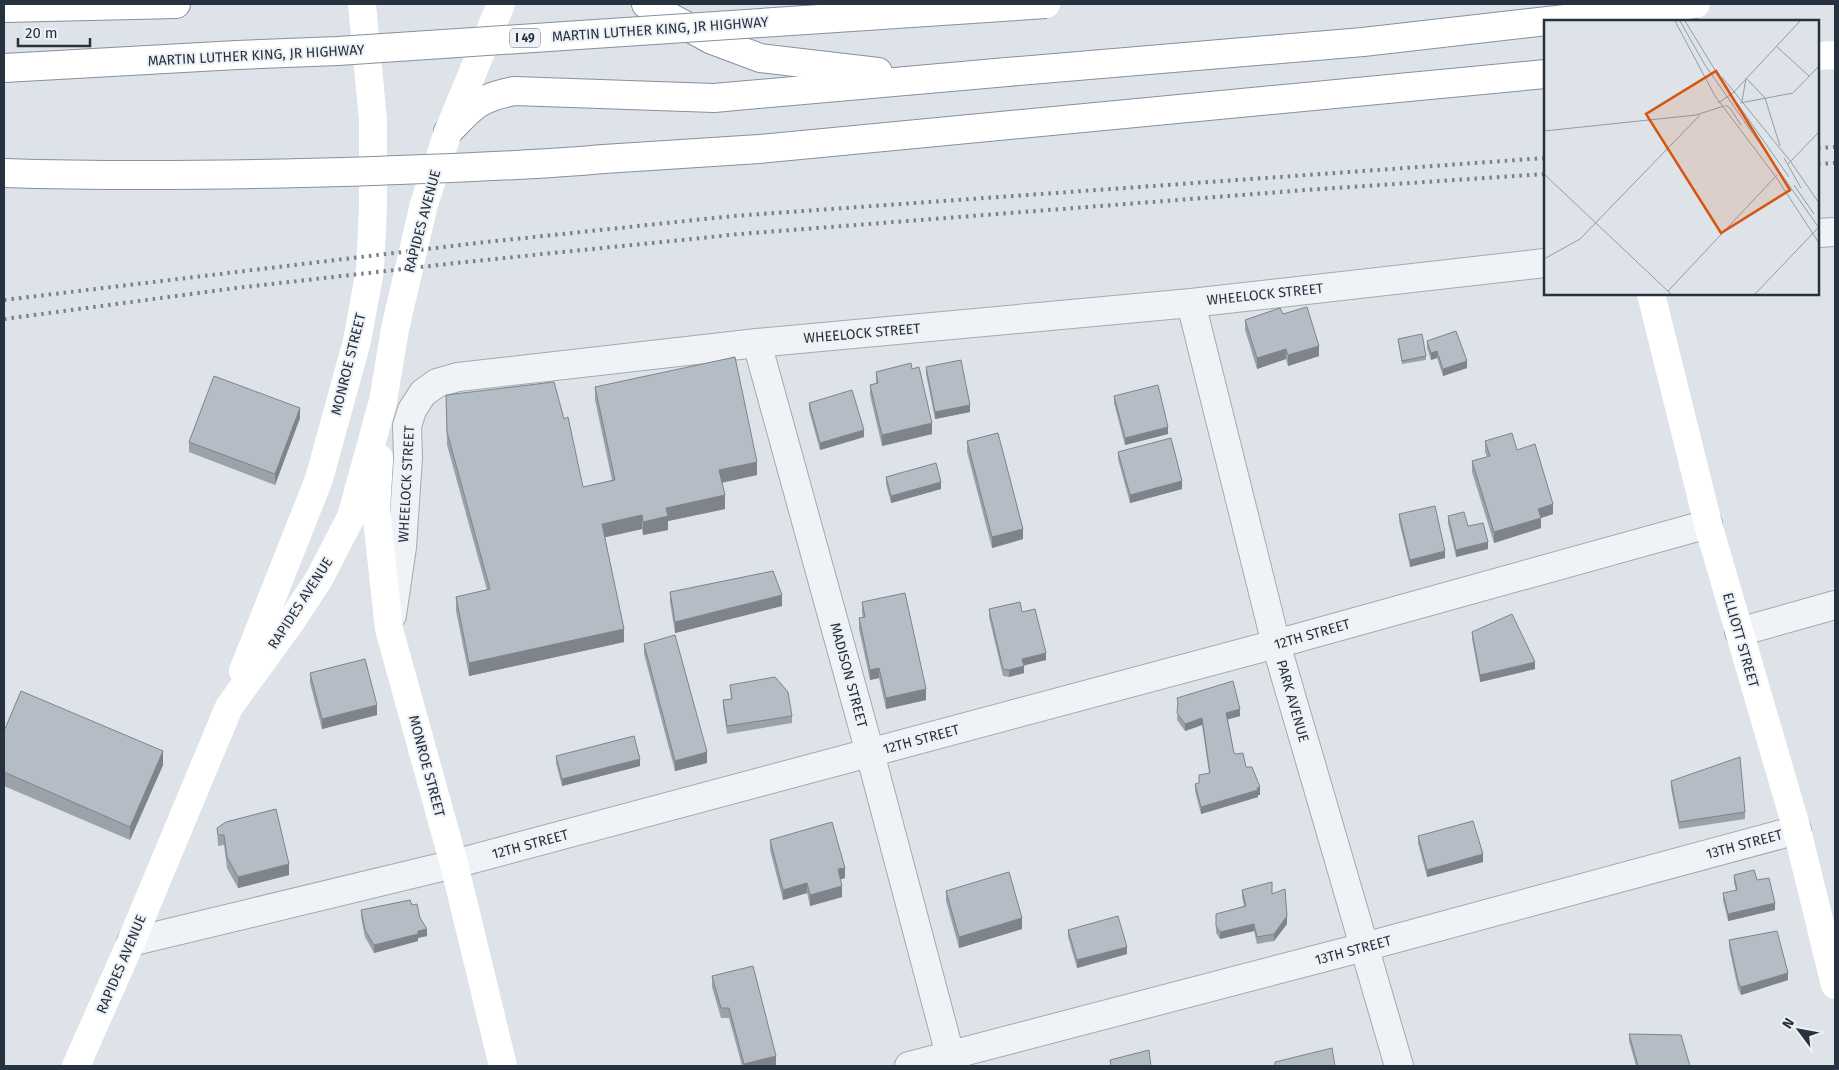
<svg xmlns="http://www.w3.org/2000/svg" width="1839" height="1070" font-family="'Fira Sans',sans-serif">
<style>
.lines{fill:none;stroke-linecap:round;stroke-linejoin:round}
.minor-casing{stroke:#a2aab2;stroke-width:30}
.motorway-casing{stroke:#84919f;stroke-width:30}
.minor{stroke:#f0f3f6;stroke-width:28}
.secondary{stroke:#fff;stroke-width:28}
.motorway{stroke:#fff;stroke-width:28}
.rail{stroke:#768392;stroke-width:4;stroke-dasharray:2.5 5;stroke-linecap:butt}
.motorway-bridge-casing{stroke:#84919f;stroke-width:30;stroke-linecap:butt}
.motorway-bridge{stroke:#fff;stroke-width:28}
.wall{fill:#9ba2a9}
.shaded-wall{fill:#7e848a}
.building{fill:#b4bcc5;stroke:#7e848a}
.labels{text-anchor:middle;stroke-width:4;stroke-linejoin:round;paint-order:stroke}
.shield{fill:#edf1f5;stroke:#626b76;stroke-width:1}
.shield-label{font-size:12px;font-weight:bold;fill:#26323f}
.street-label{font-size:14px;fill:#26323f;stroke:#edf1f5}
.inset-road{fill:none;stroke:#949ca4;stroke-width:1}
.view{fill:#d55511;fill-opacity:0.15;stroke:#d55511;stroke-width:2.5}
.inset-edge{fill:none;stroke:#26323f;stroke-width:2.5}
</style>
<rect width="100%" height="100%" fill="#dde3e8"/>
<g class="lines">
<g class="minor-casing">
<g id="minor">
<path d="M1818,233L1835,232"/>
<path d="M1191,303L1276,644L1399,1066"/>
<path d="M757,343L870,753L953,1066"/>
<path d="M392,615L402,547L408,458L407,426L412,410L423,393L437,383L458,377L757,343L1191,303L1545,263"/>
<path d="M1739,632L1835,605"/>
<path d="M131,942L454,864L1276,644L1708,524"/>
<path d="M909,1066L1364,947L1797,830"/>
</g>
</g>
<g class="motorway-casing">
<g id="motorway">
<path d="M646,4L712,40L760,58L878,72"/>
<path d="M4,8L176,4"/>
<path d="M448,132C473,106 478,98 514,91L714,98L1007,72"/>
<path d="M604,159L759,149L1545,74"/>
</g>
</g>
<use href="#minor" class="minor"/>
<g class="secondary">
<path d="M1818,56L1835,55"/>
<path d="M1651,294L1708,524L1797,830L1835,985"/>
<path d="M379,458L376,510L389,629L454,864L503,1066"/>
<path d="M243,671L319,479L357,341L370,270L373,208V120L362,4"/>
<path d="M76,1066L131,942L229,707L290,623L319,579L351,517L383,401L395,329L424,204L448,132L501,4"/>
</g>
<use href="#motorway" class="motorway"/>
<g class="rail">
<path d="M1818,148L1835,147"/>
<path d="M1818,164L1835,163"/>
<path d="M4,300L477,243L733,216L1545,158"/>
<path d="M4,319L236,288L465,262L740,234L1306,190L1545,174"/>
</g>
<g class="motorway-bridge-casing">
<g id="motorway-bridge">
<path d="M4,68L237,55L338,51L1046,4"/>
<path d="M1007,72L1363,42L1696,4"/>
<path d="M4,173C127,177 251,175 374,171C451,168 527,166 604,159"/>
</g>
</g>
<use href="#motorway-bridge" class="motorway-bridge"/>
</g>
<g class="wall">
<path d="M1283,314L1319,356L1288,366L1286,359L1257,369L1245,330V320Z"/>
<path d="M1398,339L1426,356V360L1402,364Z"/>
<path d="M1427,341L1467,368L1443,376L1437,358L1431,360L1427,348Z"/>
<path d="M926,367L970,412L935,419L926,374Z"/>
<path d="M912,369L932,434L882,446L870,395V385L876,383V372Z"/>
<path d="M595,387L757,475L722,483L725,509L668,521V530L643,535L642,529L605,537L624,642L469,676L456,611V597L487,590L447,445L446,395L583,487L612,480L595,400Z"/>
<path d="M1114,396L1168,434L1125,445L1114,403Z"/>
<path d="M809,403L864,437L820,450L809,410Z"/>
<path d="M300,418L275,485L189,452V442Z"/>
<path d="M967,441L1023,539L992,548L967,452Z"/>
<path d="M1485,441L1517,450L1553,514L1541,518V528L1494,543L1472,472V461L1487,457L1485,452Z"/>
<path d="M1118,452L1182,489L1130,503L1118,459Z"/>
<path d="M886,477L941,489L891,503L886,484Z"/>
<path d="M1835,484V497L1834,492V485Z"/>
<path d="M1399,514L1445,558L1410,567L1399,521Z"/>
<path d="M1448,516L1468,526L1488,549L1456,557L1448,523Z"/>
<path d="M670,592L782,606L675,633L670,602Z"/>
<path d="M862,602L926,700L886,709L879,678L870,680L859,629V618H863L862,613Z"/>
<path d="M989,609L1022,612L1046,660L1024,665V673L1009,677L1003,676L989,617Z"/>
<path d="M1472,632L1535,669L1480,682L1472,639Z"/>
<path d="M644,644L707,763L675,771L644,654Z"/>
<path d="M310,673L377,715L322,729L310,683Z"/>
<path d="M730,685L792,716V723L727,734L723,707V700L731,699Z"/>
<path d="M1177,698L1240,716L1228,719L1234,753L1246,767L1260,795H1258V797L1201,814L1195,791V784L1199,783L1209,773L1202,725L1185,731L1177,720L1178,708Z"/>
<path d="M4,731L163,765L130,840L4,786Z"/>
<path d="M556,756L640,766L562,786L556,763Z"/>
<path d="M1671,781L1745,812V819L1679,829L1671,788Z"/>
<path d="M217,828L289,875L238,888L227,868L224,845L218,846Z"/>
<path d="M1418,836L1483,862L1427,877L1418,843Z"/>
<path d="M770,840L845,878L840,879L842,897L810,906L807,893L783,900L770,850Z"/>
<path d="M1734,875L1757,880L1775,910L1728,921L1723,900V893L1736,891L1734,882Z"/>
<path d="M1242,890L1272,894L1287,924L1274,941L1257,944L1254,931L1220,939L1216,933V914L1244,906L1242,897Z"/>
<path d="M946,891L1022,929L959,948L946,901Z"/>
<path d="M412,905L420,918L427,936L418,938V941L374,953L365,937L361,917V910Z"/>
<path d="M1068,930L1127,954L1077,968L1068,937Z"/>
<path d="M1729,940L1788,980L1741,995L1738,989L1729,947Z"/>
<path d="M712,976L776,1066H742L729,1018H721L712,987Z"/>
<path d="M1629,1034L1690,1066H1636L1629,1041Z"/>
</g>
<g class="shaded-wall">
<path d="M1319,346V356L1288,366V355Z"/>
<path d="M1286,349V359L1257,369V358Z"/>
<path d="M1437,351V358L1431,360V353Z"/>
<path d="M1467,361V368L1443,376V369Z"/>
<path d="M970,405V412L935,419V412Z"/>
<path d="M300,408V418L275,485V474Z"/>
<path d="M932,423V434L882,446V435Z"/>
<path d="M1168,427V434L1125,445V438Z"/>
<path d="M864,430V437L820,450V443Z"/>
<path d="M757,462V475L719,483V470Z"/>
<path d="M1182,481V489L1130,503V495Z"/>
<path d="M941,482V489L891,503V496Z"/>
<path d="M725,495V509L668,521V530L643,535V522L666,508Z"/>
<path d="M1553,504V514L1541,518V528L1494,543V532L1538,509Z"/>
<path d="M642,515V529L602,538V524Z"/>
<path d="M1023,529V539L992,548V537Z"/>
<path d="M1488,542V549L1456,557V550Z"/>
<path d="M1445,551V558L1410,567V560Z"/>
<path d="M782,595V606L675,633V622Z"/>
<path d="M624,629V642L469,676V663Z"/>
<path d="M1046,653V660L1022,666V659Z"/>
<path d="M1535,662V669L1480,682V675Z"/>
<path d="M1024,666V673L1009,677V670Z"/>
<path d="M879,668V678L870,680V670Z"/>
<path d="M926,689V700L886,709V698Z"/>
<path d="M377,705V715L322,729V719Z"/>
<path d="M1240,709V716L1226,720V713Z"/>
<path d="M1202,718V725L1185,731V724Z"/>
<path d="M163,751V765L130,840V827Z"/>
<path d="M707,752V763L675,771V761Z"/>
<path d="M640,759V766L562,786V779Z"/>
<path d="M1260,787V795H1258V797L1201,814V807Z"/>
<path d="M1483,854V862L1427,877V870Z"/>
<path d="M289,864V875L238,888V877Z"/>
<path d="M845,868V878L838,880V869Z"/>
<path d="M807,883V893L783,900V890Z"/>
<path d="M842,886V897L810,906V895Z"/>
<path d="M1775,903V910L1728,921V914Z"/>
<path d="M1287,916V924L1274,941V934Z"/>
<path d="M1022,918V929L959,948V937Z"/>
<path d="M1254,924V931L1220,939V932Z"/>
<path d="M427,929V936L418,938V941L374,953V945Z"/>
<path d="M1127,947V954L1077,968V960Z"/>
<path d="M1788,973V980L1741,995V987Z"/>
<path d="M776,1056V1066H744V1064Z"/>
</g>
<g class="building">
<path d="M1307,307L1319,346L1288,355L1286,349L1257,358L1245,320L1280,308L1283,314Z"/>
<path d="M1456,331L1467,361L1443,369L1437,351L1431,353L1427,341Z"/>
<path d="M1422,334L1426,356L1402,361L1398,339Z"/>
<path d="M735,357L757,462L719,470L725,495L666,508L668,516L643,522L642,515L602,524L624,629L469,663L456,597L490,589L447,432L446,395L554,382L564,419L568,417L583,487L615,480L595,387Z"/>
<path d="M961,360L970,405L935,412L926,367Z"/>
<path d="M911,363L912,369L919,367L932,423L882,435L870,385L878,383L876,372Z"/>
<path d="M214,376L300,408L275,474L189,442Z"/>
<path d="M1158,385L1168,427L1125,438L1114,396Z"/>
<path d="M852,390L864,430L820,443L809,403Z"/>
<path d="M998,433L1023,529L992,537L967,441Z"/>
<path d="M1512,433L1517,450L1535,444L1553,504L1538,509L1541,518L1494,532L1472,461L1490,456L1485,441Z"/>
<path d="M1171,438L1182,481L1130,495L1118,452Z"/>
<path d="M936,463L941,482L891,496L886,477Z"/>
<path d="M1435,506L1445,551L1410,560L1399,514Z"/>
<path d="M1464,512L1468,526L1483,523L1488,542L1456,550L1448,516Z"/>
<path d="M773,571L782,595L675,622L670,592Z"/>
<path d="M905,593L926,689L886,698L879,668L870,670L859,618L865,617L862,602Z"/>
<path d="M1020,602L1022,612L1035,609L1046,653L1022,659L1024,666L1009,670L1003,669L989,609Z"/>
<path d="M1512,614L1535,662L1480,675L1472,632Z"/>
<path d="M675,635L707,752L675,761L644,644Z"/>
<path d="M365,659L377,705L322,719L310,673Z"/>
<path d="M775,677L788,692L792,716L727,726L723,700L732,699L730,685Z"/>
<path d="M1233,681L1240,709L1226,713L1234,753L1236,754L1243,753L1246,767H1252L1260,787L1257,788L1258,790L1201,807L1195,784L1199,783V775L1210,773L1202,718L1185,724L1177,713L1178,703L1177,698Z"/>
<path d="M21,691L163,751L130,827L4,772V731Z"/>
<path d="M634,736L640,759L562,779L556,756Z"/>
<path d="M1740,757L1745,812L1679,822L1671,781Z"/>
<path d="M276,809L289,864L238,877L227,857L224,835H218L217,828L226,822Z"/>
<path d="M1473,821L1483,854L1427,870L1418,836Z"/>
<path d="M832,822L845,868L838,869L842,886L810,895L807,883L783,890L770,840Z"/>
<path d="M1754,870L1757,880L1769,878L1775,903L1728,914L1723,893L1737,890L1734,875Z"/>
<path d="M1009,872L1022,918L959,937L946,891Z"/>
<path d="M1272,882V894L1285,889L1287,916L1274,934L1257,937L1254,924L1220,932L1216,926V914L1246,906L1242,890Z"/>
<path d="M410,900L412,905L417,904L420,918L427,929L418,931V934L374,945L365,930L361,910Z"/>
<path d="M1118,916L1127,947L1077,960L1068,930Z"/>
<path d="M1777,931L1788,973L1741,987L1738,981L1729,940Z"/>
<path d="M753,966L776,1056L744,1064L729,1008H721L712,976Z"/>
<path d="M1629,1034L1681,1035L1690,1066H1638Z"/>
<path d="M1332,1048L1335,1066H1275V1062Z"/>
<path d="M1149,1050L1151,1066H1111L1110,1060Z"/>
</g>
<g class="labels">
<rect class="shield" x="510" y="28.5" width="30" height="19" rx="4"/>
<g class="shield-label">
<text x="525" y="42">I 49</text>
</g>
<g class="street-label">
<text transform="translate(660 29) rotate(-4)" y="5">MARTIN LUTHER KING, JR HIGHWAY</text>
<text transform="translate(256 55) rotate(-3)" y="5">MARTIN LUTHER KING, JR HIGHWAY</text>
<text transform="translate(422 221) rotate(-75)" y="5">RAPIDES AVENUE</text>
<text transform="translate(1265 294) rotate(-6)" y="5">WHEELOCK STREET</text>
<text transform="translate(862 333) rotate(-5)" y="5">WHEELOCK STREET</text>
<text transform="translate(348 364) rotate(-76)" y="5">MONROE STREET</text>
<text transform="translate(406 484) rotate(-87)" y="5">WHEELOCK STREET</text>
<text transform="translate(300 603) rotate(-57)" y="5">RAPIDES AVENUE</text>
<text transform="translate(1312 634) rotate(-16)" y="5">12TH STREET</text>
<text transform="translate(1741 640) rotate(74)" y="5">ELLIOTT STREET</text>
<text transform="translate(849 675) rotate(75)" y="5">MADISON STREET</text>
<text transform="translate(1293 701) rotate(74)" y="5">PARK AVENUE</text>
<text transform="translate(921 739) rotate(-15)" y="5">12TH STREET</text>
<text transform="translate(427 766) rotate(75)" y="5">MONROE STREET</text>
<text transform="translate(530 844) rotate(-15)" y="5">12TH STREET</text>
<text transform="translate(1744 844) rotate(-15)" y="5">13TH STREET</text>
<text transform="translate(1353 950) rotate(-15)" y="5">13TH STREET</text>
<text transform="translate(121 964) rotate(-67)" y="5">RAPIDES AVENUE</text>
</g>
</g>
<g transform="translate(1544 20)">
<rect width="275" height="275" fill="#dde3e8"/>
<path class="inset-road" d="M131,1L171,76L232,157M136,1L161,45L275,208M141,1L179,63M232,26L265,56M178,57L247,142M202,58L221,78M221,78L236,126M198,82L202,58M174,83L189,73L256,1M193,83L245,157M196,83L249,73L275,46M181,85L186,88L197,105M0,111L152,95L180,86M240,138L257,168M247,142L275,183M244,144L275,112M0,154L127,274M232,157L275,223M250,165L270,194M0,239L36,219L156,95M124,271L233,155M211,274L275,207"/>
<path class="view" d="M172,51L246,170L177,213L102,94Z"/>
<rect width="275" height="275" class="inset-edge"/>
</g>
<rect width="1839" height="1070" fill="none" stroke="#26323f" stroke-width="10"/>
<g transform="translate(1799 1030) rotate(302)" stroke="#edf1f5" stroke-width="4" paint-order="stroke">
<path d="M0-4L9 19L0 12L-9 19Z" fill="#26323f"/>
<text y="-8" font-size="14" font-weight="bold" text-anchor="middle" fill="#26323f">N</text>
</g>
<path d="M18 38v8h72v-8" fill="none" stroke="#26323f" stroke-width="2.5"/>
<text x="25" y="38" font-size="15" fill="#26323f" stroke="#edf1f5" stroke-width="4" paint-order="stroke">20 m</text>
</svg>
